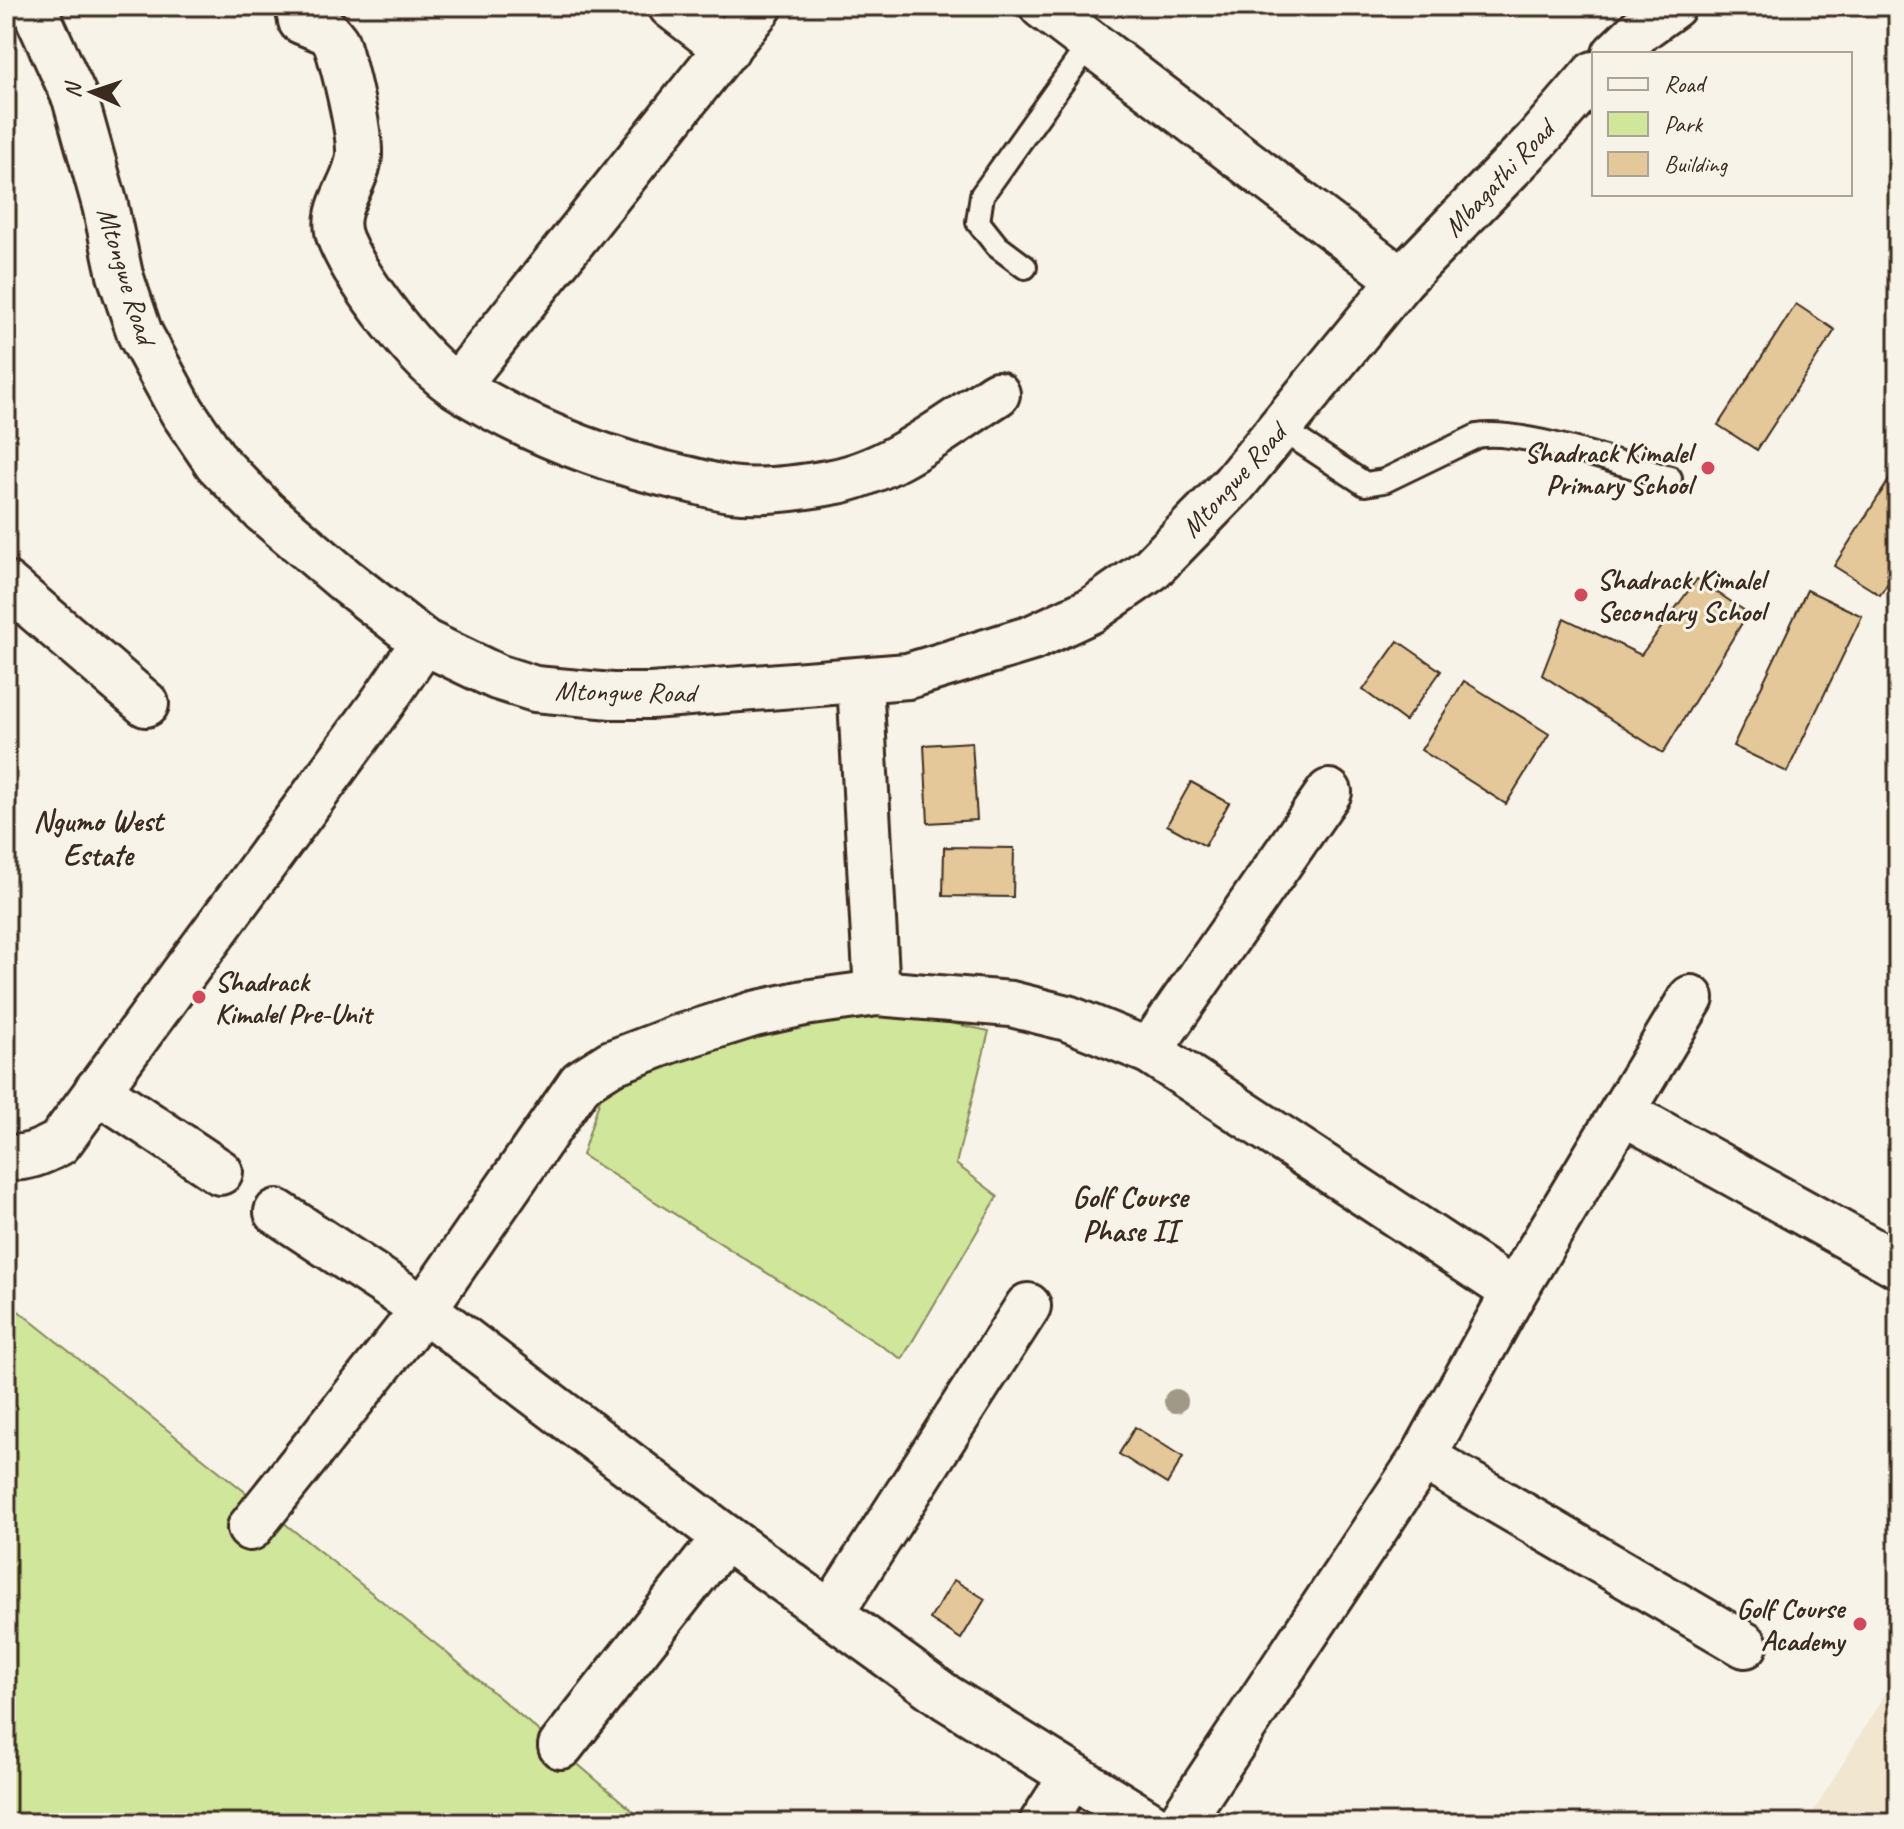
<svg xmlns="http://www.w3.org/2000/svg" width="1904" height="1829" font-family="Caveat,sans-serif">
<style>
.built{fill:#f1e6d0}
.green{fill:#d0e69b;stroke:#86885c;stroke-width:2}
.building{fill:#e4c899;stroke:#3b2a1e;stroke-width:2}
.lines{fill:none;stroke-linecap:round;stroke-linejoin:round}
.service-casing{stroke:#3b2a1e;stroke-width:28}
.minor-casing{stroke:#3b2a1e;stroke-width:50}
.service{stroke:#f7f3e8;stroke-width:22}
.minor{stroke:#f7f3e8;stroke-width:44}
.tree{fill:#a09987}
.poi-dot{fill:#d1495b;stroke:#f7f3e8;stroke-width:3}
.labels{text-anchor:middle;stroke-width:6;stroke-linejoin:round;paint-order:stroke}
.street-label{font-size:28px;fill:#3b2a1e;stroke:#f7f3e8}
.poi-label{font-size:28px;font-weight:bold;fill:#3b2a1e;stroke:#f7f3e8;text-anchor:end}
.neighbourhood-label{font-size:30px;font-weight:bold;fill:#3b2a1e;stroke:#f7f3e8}
</style>
<rect width="100%" height="100%" fill="#f7f3e8"/>
<filter id="ink" filterUnits="userSpaceOnUse"><feTurbulence type="fractalNoise" baseFrequency=".0125" numOctaves="2"/><feDisplacementMap in="SourceGraphic" scale="16" xChannelSelector="R" yChannelSelector="G"/><feConvolveMatrix kernelMatrix="1 2 1 2 8 2 1 2 1" color-interpolation-filters="sRGB"/></filter>
<g filter="url(#ink)">
<path class="built" d="M1898,1672V1823H1807Z"/>
<g class="green">
<path d="M830,998L989,1031L956,1164L998,1196L902,1359L582,1155L611,1065Z"/>
<path d="M6,1301L442,1649L647,1823H6Z"/>
</g>
<g class="building">
<path d="M1796,304L1835,330L1757,450L1718,425Z"/>
<path d="M1898,466V568L1880,595L1834,566Z"/>
<path d="M1697,579L1748,613L1663,753L1542,675L1564,618L1641,655Z"/>
<path d="M1807,590L1862,616L1787,772L1733,746Z"/>
<path d="M1398,641L1441,671L1405,721L1363,690Z"/>
<path d="M1464,681L1549,734L1506,804L1421,750Z"/>
<path d="M972,742L977,820L928,823L924,745Z"/>
<path d="M1191,782L1229,803L1205,846L1167,825Z"/>
<path d="M944,847L1014,848L1013,897L943,896Z"/>
<path d="M1135,1427L1183,1457L1167,1484L1119,1454Z"/>
<path d="M954,1580L985,1599L961,1639L930,1619Z"/>
</g>
<g class="lines">
<g class="service-casing">
<g id="service">
<path d="M1025,267L997,246L978,222L982,195L1091,42"/>
<path d="M1280,428L1365,484L1384,481L1477,436C1520,428 1625,465 1670,478"/>
</g>
</g>
<g class="minor-casing">
<g id="minor">
<path d="M33,6L75,98L105,205L120,275L140,334L182,411L217,463L265,512L346,581L424,642L497,677L535,689L612,696H651L908,676L1032,638L1092,610L1151,569L1234,484L1401,280L1536,141L1594,74"/>
<path d="M298,6L301,21L328,32L336,42C344,66 360,131 359,155C357,186 327,209 341,241C360,285 419,362 458,387C527,431 604,460 682,478C698,481 714,487 730,489C763,493 800,488 832,482C891,472 948,425 997,394"/>
<path d="M671,6L727,49"/>
<path d="M1042,6L1401,280"/>
<path d="M1615,54L1641,29L1673,6"/>
<path d="M457,386L760,6"/>
<path d="M6,584L146,704"/>
<path d="M860,681L877,993"/>
<path d="M1149,1051L1329,792"/>
<path d="M97,1090L220,1172"/>
<path d="M1624,1113L1898,1265"/>
<path d="M6,1157C25,1160 42,1152 59,1143L383,702L424,642"/>
<path d="M277,1212L424,1309L725,1537L947,1698L1149,1823"/>
<path d="M1423,1457L1745,1645"/>
<path d="M250,1528L424,1309L581,1082L611,1063L674,1039L754,1014L804,1003L877,993L1011,1004L1067,1018L1149,1051L1514,1292"/>
<path d="M831,1613L1028,1306"/>
<path d="M561,1746L725,1537"/>
<path d="M1042,1823L1072,1776"/>
<path d="M1180,1823L1423,1457L1514,1292L1691,998"/>
</g>
</g>
<use href="#service" class="service"/>
<use href="#minor" class="minor"/>
</g>
<circle class="tree" cx="1176" cy="1401" r="12"/>
</g>
<g class="poi-dot">
<circle cx="1708" cy="468" r="8"/>
<circle cx="1581" cy="595" r="8"/>
<circle cx="199" cy="997" r="8"/>
<circle cx="1860" cy="1624" r="8"/>
</g>
<g class="labels">
<g class="street-label">
<text transform="translate(1498 178) rotate(-47)" y="10">Mbagathi Road</text>
<text transform="translate(127 275) rotate(73)" y="10">Mtongwe Road</text>
<text transform="translate(1233 480) rotate(-48)" y="10">Mtongwe Road</text>
<text transform="translate(625 691) rotate(1)" y="10">Mtongwe Road</text>
</g>
<g class="poi-label">
<text x="1692" y="462">Shadrack Kimalel<tspan x="1692" dy="32">Primary School</tspan></text>
<text x="1597" y="589" text-anchor="start">Shadrack Kimalel<tspan x="1597" dy="32">Secondary School</tspan></text>
<text x="215" y="991" text-anchor="start">Shadrack<tspan x="215" dy="32">Kimalel Pre-Unit</tspan></text>
<text x="1844" y="1618">Golf Course<tspan x="1844" dy="32">Academy</tspan></text>
</g>
<g class="neighbourhood-label">
<text x="98" y="831">Ngumo West<tspan x="98" dy="34">Estate</tspan></text>
<text x="1130" y="1207">Golf Course<tspan x="1130" dy="34">Phase II</tspan></text>
</g>
</g>
<rect width="1904" height="1829" fill="none" stroke="#f7f3e8" stroke-width="32"/>
<rect x="16" y="16" width="1872" height="1797" fill="none" stroke="#3b2a1e" stroke-width="3" filter="url(#ink)"/>
<rect x="1592" y="52" width="260" height="144" fill="#f7f3e8" stroke="#aca397" stroke-width="2"/>
<rect x="1608" y="78" width="40" height="12" fill="#f7f3e8" stroke="#aca397" stroke-width="2"/>
<text x="1664" y="92" font-size="24" fill="#3b2a1e">Road</text>
<rect x="1608" y="112" width="40" height="24" fill="#d0e69b" stroke="#aca397" stroke-width="2"/>
<text x="1664" y="132" font-size="24" fill="#3b2a1e">Park</text>
<rect x="1608" y="152" width="40" height="24" fill="#e4c899" stroke="#aca397" stroke-width="2"/>
<text x="1664" y="172" font-size="24" fill="#3b2a1e">Building</text>
<g transform="translate(92 92) rotate(273)" stroke="#f7f3e8" stroke-width="6" paint-order="stroke">
<path d="M0-6L14 30L0 20L-14 30Z" fill="#3b2a1e"/>
<text y="-12" font-size="22" font-weight="bold" text-anchor="middle" fill="#3b2a1e">N</text>
</g>
</svg>
